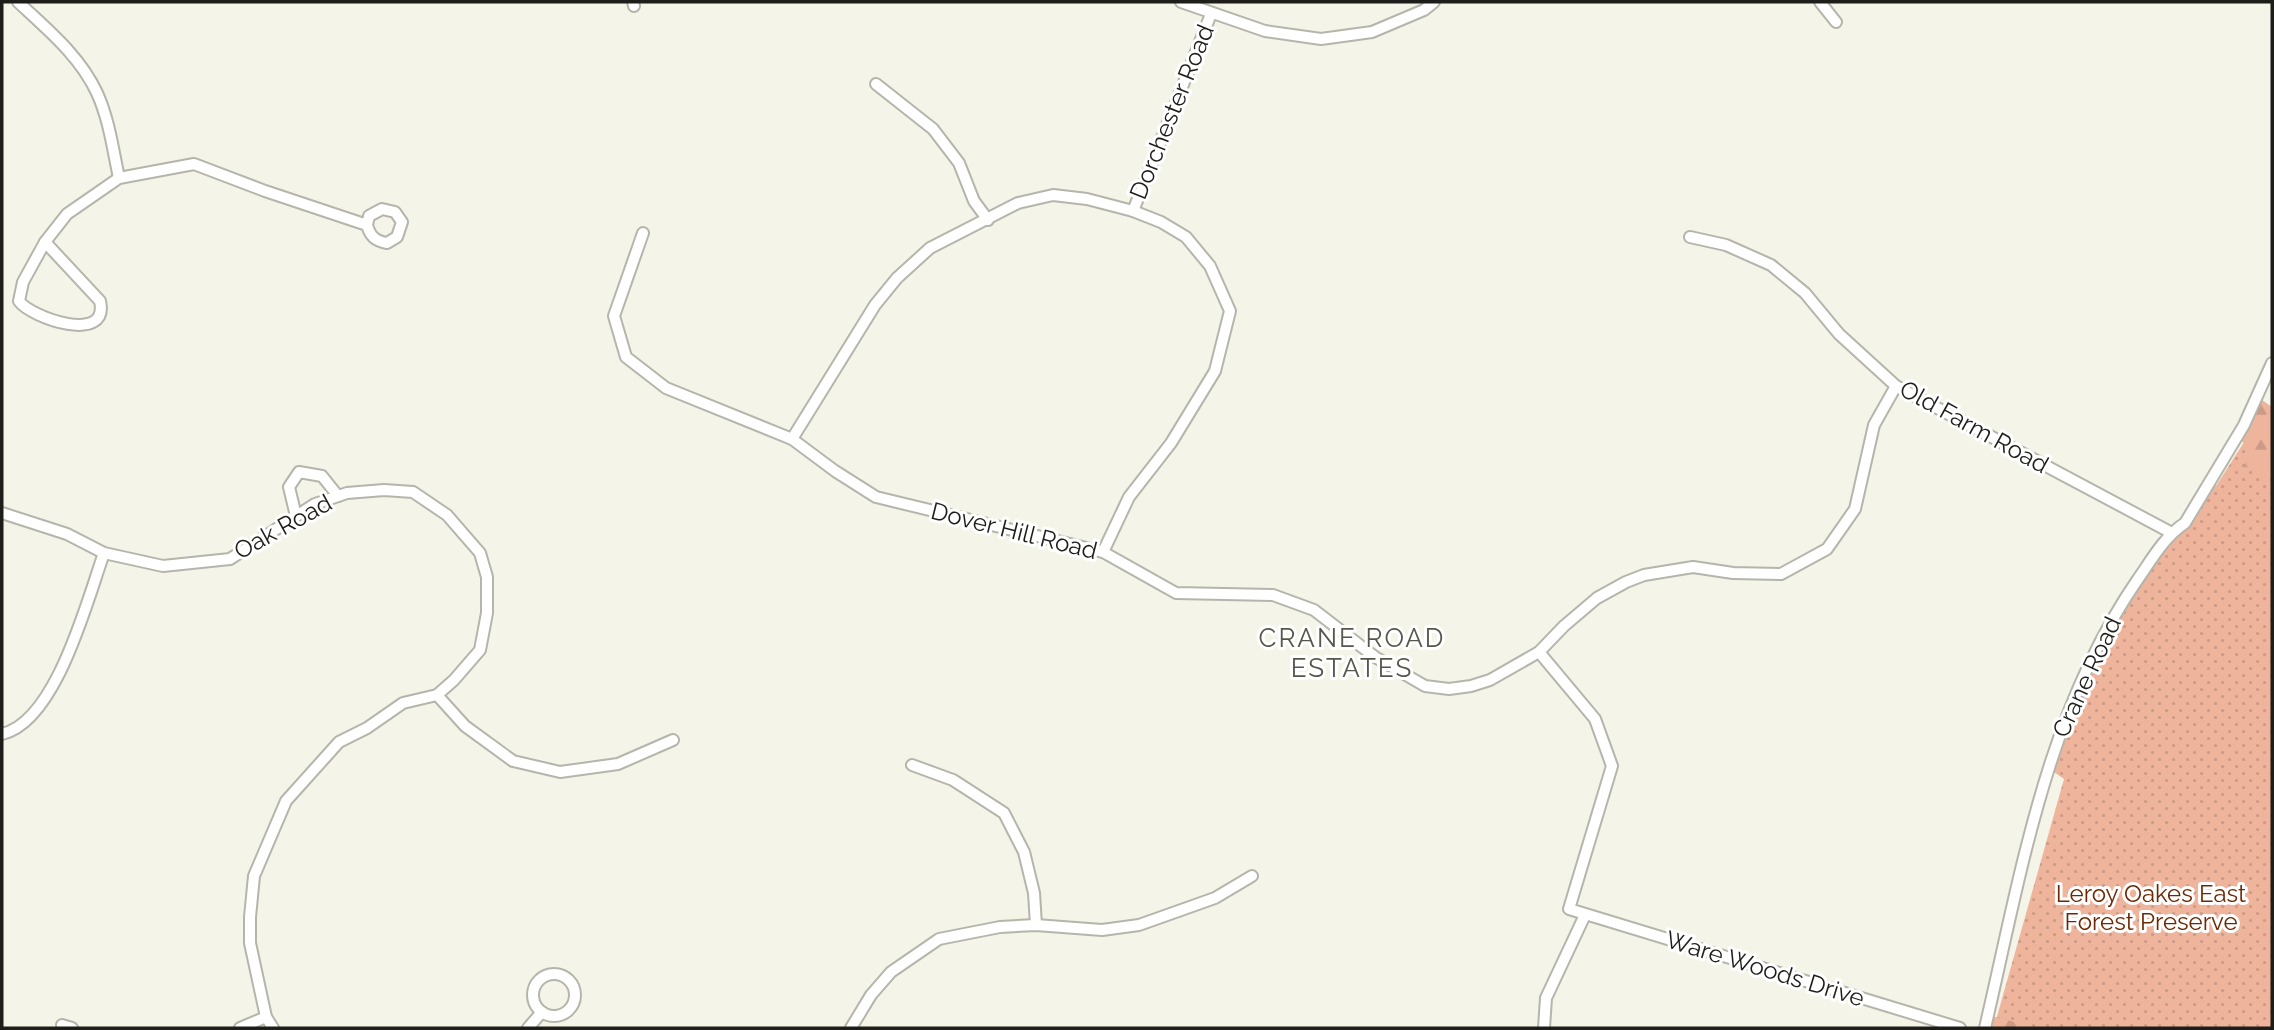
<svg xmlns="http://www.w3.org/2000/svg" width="2274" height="1030" font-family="Raleway,sans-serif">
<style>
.green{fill:url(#green-dots)}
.forest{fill:url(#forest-firs)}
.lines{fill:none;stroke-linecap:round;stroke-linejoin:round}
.minor-casing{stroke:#b5b5ab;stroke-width:14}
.minor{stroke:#fff;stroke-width:10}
.labels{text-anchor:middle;stroke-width:6;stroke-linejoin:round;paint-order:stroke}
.street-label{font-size:24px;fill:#1d1d19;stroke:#fff}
.park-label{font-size:24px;fill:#6d2702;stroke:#fff}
.neighbourhood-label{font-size:26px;letter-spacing:2px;fill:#56564d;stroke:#fff}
</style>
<defs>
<pattern id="green-dots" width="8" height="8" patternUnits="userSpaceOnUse" patternTransform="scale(1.75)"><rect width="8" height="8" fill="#efb49c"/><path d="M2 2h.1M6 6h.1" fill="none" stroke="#cc9a86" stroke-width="1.8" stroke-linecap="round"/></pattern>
<pattern id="forest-firs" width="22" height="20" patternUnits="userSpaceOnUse" patternTransform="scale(1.75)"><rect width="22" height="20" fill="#efb49c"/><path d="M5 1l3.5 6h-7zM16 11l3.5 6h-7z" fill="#cc9a86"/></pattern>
</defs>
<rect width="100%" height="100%" fill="#f4f4e8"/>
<path class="green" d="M2246,439L2272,451V1028H2026L1996,1020L2064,779L2054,772L2055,764C2069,727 2082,689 2100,654C2131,595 2173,541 2210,487L2216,486Z"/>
<g class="forest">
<path d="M2262,400L2272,407V478L2243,468L2252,448L2241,441Z"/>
<path d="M1992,1016L2036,1028H1988Z"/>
</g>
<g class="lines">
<g class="minor-casing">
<g id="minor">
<path d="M18,2C47,29 80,56 97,93C109,119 113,150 119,178"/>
<path d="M633,2L634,6"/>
<path d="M1181,2L1265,31L1321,39L1372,32L1424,10L1434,2"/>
<path d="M1820,2L1836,22"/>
<path d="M876,84L933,129L959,163L974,201L988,220"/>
<path d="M1133,211L1211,14"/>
<path d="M643,233L614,316L626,357L666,388L792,439L835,471L876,497L1103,552L1176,593L1273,595L1314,610L1375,657L1425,686L1449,689L1471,686L1490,680L1539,652L1564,626L1597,598L1626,582L1644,575L1693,567L1733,573L1781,574L1827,549L1855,509L1874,425L1896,386"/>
<path d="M1690,237L1726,245L1771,265L1805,293L1839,334L1896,386L2170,532"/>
<path d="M45,242L67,214L119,178L194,164L265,191L367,225C370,236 375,241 387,243L397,237L402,222L395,212L382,209L369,216L367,225"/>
<path d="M45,242L100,301C110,345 31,318 19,301L23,282Z"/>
<path d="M792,439L875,305L897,278L930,248L1018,203L1053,195L1087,199L1133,211L1161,222L1186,237L1210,266L1230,311L1215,371L1171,443L1129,497L1103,552"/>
<path d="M2,513L67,534L104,553L163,566L230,559L315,504L347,493L384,490L413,492L447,515L480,553L487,577V613L480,650L454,680L437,695L403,703L367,728L339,742L286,801L254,876L250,917V943L266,1017L273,1028"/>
<path d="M296,516L289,487L299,472L322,476L338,496"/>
<path d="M1539,652L1595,719L1612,766L1569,909L1960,1028"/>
<path d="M437,695L465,726L513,761L560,772L618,764L673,740"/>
<path d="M2,734C56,722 87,601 104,553"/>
<path d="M912,765L953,780L1004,813L1024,852L1034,893L1036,925"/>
<circle cx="554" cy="995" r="21"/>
<path d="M62,1025L72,1028"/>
<path d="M240,1028L266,1017"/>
<path d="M528,1028L542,1012"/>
<path d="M851,1028L871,995L891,972L939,939L1000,927L1036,925L1102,930L1139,925L1215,898L1252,876"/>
<path d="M1544,1028L1546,998L1585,915"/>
<path d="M1985,1028C2021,874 2046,712 2138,579C2152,559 2164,537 2185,523L2244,425L2272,363"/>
</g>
</g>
<use href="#minor" class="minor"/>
</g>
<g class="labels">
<g class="street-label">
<text transform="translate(1172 112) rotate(-68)" y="8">Dorchester Road</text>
<text transform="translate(1974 427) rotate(29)" y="8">Old Farm Road</text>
<text transform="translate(283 527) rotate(-29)" y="8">Oak Road</text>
<text transform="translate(1014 531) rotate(14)" y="8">Dover Hill Road</text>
<text transform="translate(2087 677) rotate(-65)" y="8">Crane Road</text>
<text transform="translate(1765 969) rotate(17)" y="8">Ware Woods Drive</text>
</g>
<g class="park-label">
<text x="2151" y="902">Leroy Oakes East<tspan x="2151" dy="28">Forest Preserve</tspan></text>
</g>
<g class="neighbourhood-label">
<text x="1352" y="647">CRANE ROAD<tspan x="1352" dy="30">ESTATES</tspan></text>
</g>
</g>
<rect width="2274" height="1030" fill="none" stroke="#1d1d19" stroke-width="7"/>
</svg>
